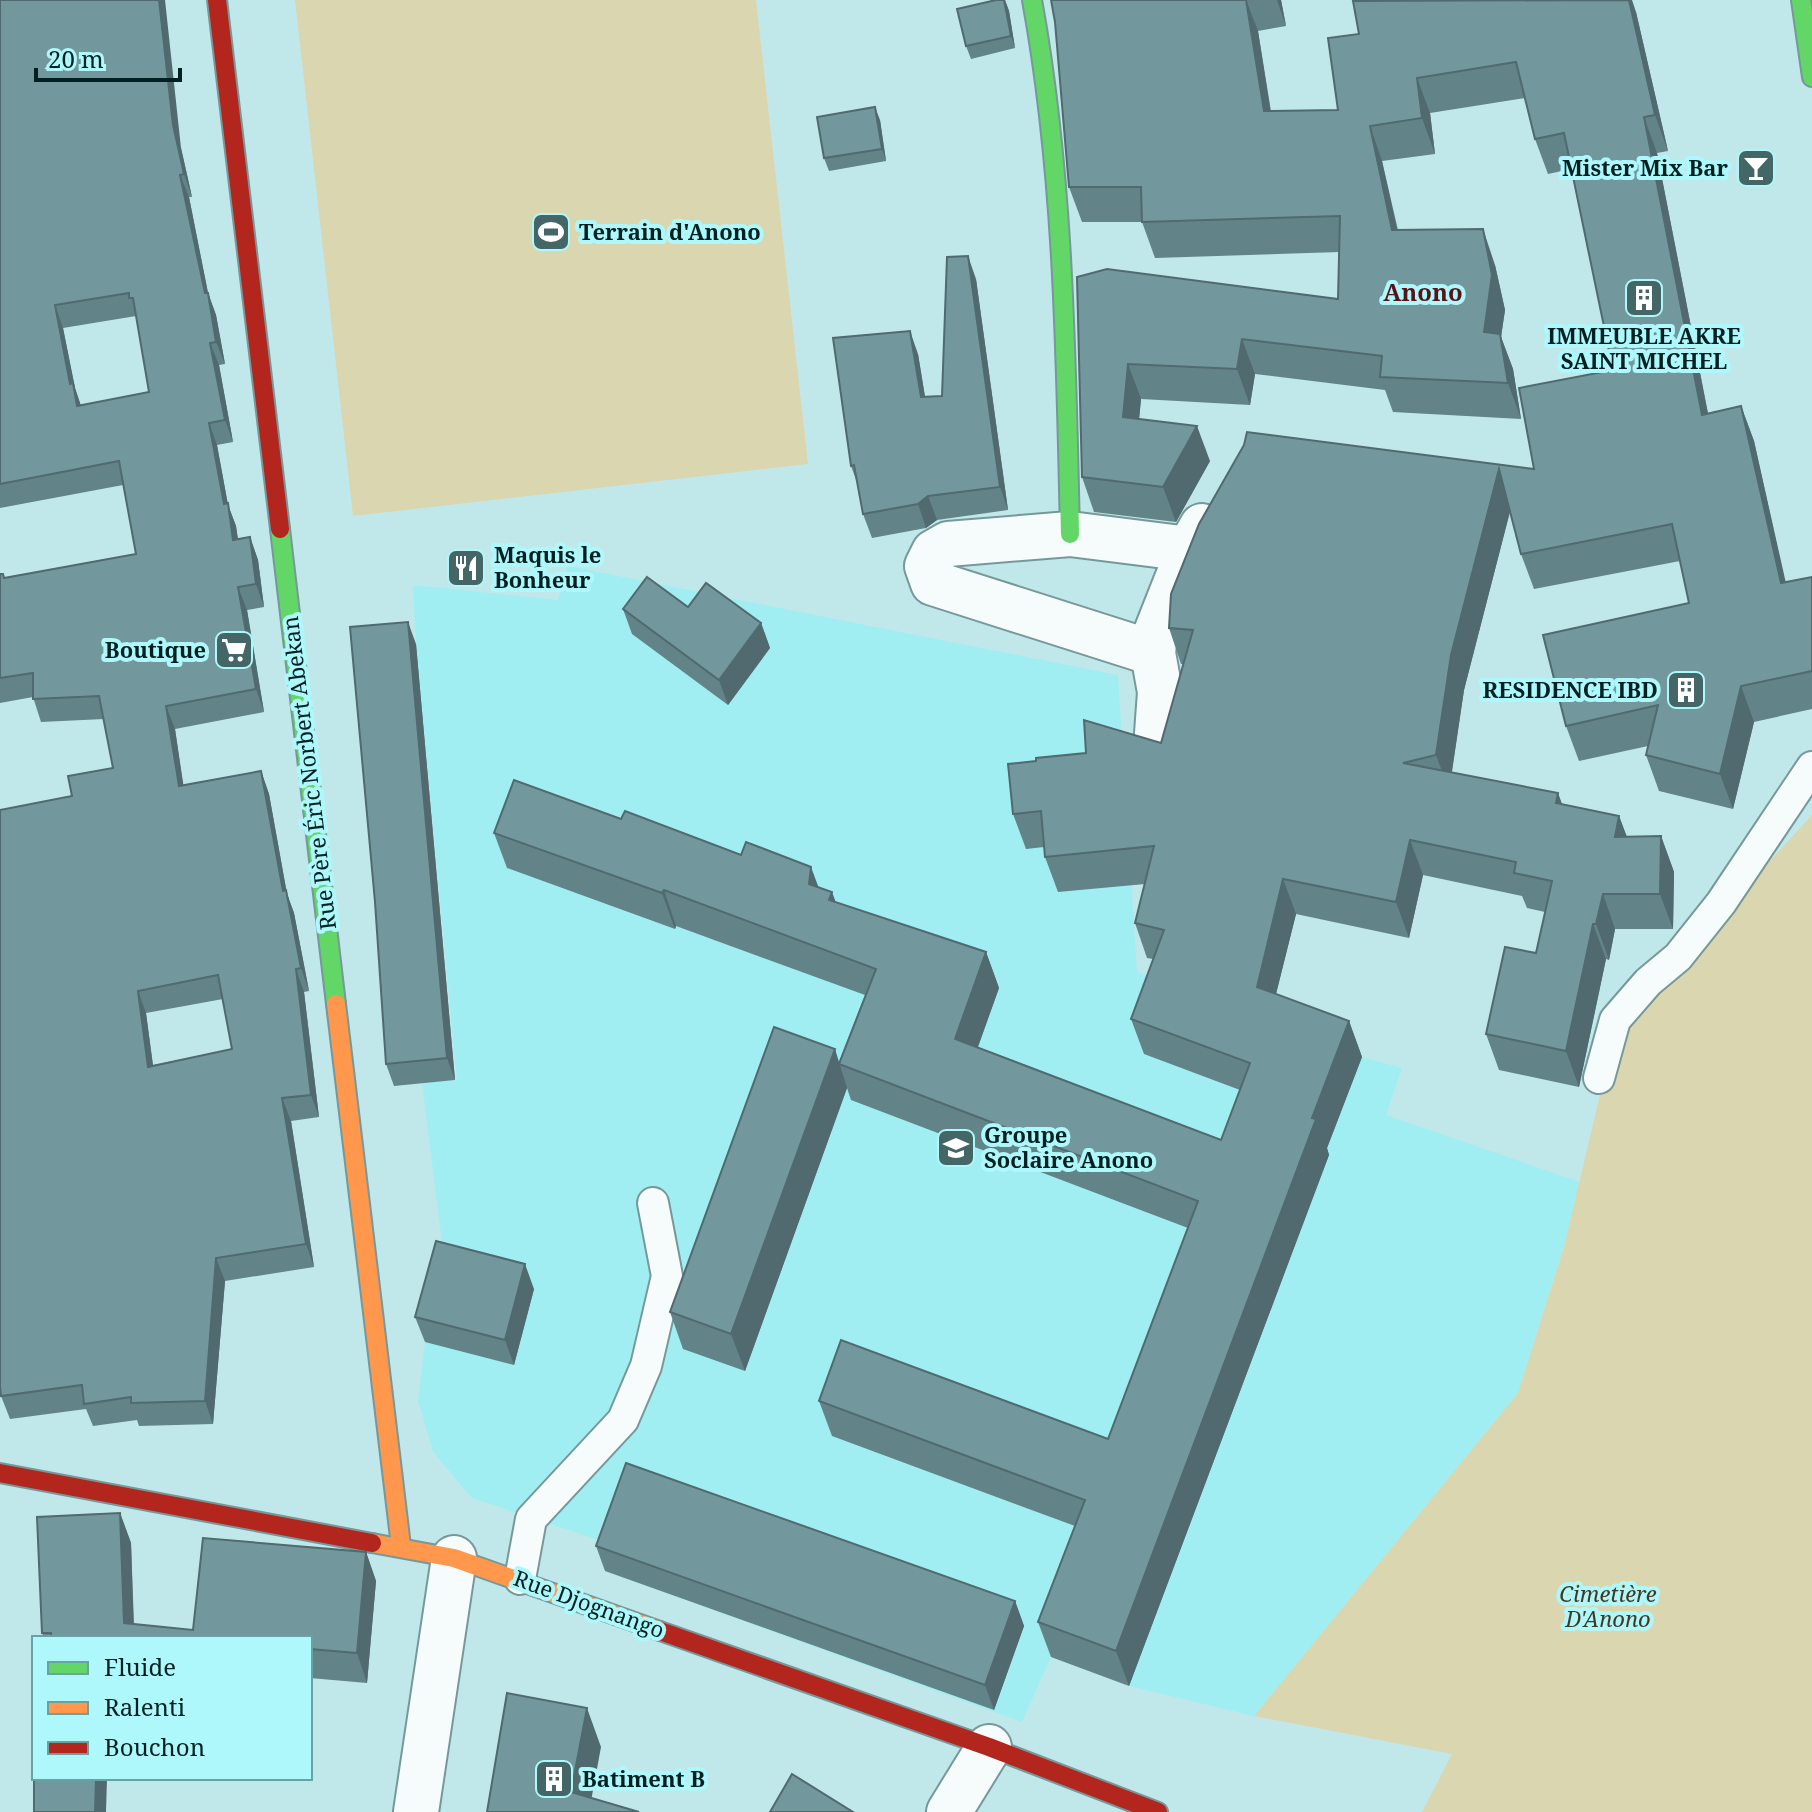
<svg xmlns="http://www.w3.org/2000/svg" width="1812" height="1812" font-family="'Noto Serif',serif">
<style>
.built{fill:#a0eef2}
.green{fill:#dad6b0}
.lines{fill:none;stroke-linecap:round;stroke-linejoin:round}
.lane-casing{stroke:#77989a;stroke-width:34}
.street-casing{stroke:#77989a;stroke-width:48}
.fast-casing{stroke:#77989a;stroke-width:22}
.slow-casing{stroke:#77989a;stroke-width:22}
.jam-casing{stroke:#77989a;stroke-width:22}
.lane{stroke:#f6fcfc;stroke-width:30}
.street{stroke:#f6fcfc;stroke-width:44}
.fast{stroke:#63d668;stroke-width:18}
.slow{stroke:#ff974d;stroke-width:18}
.jam{stroke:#b3261e;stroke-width:18}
.wall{fill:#628388;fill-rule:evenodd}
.shaded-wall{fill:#506a6f}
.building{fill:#72989e;stroke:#506a6f;stroke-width:2;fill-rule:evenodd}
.labels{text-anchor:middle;stroke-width:8;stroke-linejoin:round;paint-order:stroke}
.poi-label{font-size:22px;font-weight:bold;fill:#012021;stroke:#aef8fc;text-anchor:start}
.street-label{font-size:22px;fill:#012021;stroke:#aef8fc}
.park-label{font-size:22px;font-style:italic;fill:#453822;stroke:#aef8fc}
.neighbourhood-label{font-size:24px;font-weight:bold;fill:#581319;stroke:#aef8fc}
</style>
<rect width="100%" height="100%" fill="#c0e8ea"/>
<path class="built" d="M568,566L1118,675L1137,972L1362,1057L1402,1068L1386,1115L1580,1182L1564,1247L1518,1393L1254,1716L1129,1686L1051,1657L1022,1722L605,1571L614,1545L472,1498L433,1452L418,1400L425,1342L445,1266L422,1083L457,1080L416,644L413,585L558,600Z"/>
<g class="green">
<path d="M295,0H756L808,464L353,516Z"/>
<path d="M1812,815V1812H1422L1452,1754L1254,1716L1518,1393L1564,1247L1615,1031Z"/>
</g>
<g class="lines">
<g class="lane-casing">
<g id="lane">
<path d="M1599,1078L1615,1020L1648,982L1678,957L1721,903L1812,767"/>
<path d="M520,1579L531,1519L623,1420L646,1366L667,1276L653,1203"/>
</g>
</g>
<g class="street-casing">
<g id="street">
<path d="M1153,653L933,583L927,566L934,552L948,544L1070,534L1189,549"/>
<path d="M1156,747L1160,692L1153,653L1155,635L1189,549L1202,526"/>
<path d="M416,1812L454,1558"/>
<path d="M949,1812L989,1747"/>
</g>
</g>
<g class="fast-casing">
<g id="fast">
<path d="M1032,0C1064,174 1066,357 1070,534"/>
<path d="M1801,0L1812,77"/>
<path d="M280,529L336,1004"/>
</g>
</g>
<g class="slow-casing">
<g id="slow">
<path d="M336,1004L401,1546"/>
<path d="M372,1543L454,1558L660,1631"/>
</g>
</g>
<g class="jam-casing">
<g id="jam">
<path d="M217,0L280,529"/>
<path d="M0,1473L372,1543"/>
<path d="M660,1631L989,1747L1158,1812"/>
</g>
</g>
<use href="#lane" class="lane"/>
<use href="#street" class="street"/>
<use href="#fast" class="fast"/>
<use href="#slow" class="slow"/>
<use href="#jam" class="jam"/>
</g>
<g class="wall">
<path d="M0,0L181,148L192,197H189L208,293L216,315L225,364L219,365L233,442L217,445L228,505L236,526L238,539L250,537L258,560L264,607L247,610L264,712L175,729L183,785L261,771L269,794L287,894L294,913L309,991L304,992L319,1117L291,1121L314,1267L225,1281L213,1424L139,1426L137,1420L93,1426L86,1409L10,1419L1,1396L72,796L113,768L104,719L41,722L33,697L0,703V574L5,578L136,554L123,485L0,508ZM136,316L149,392L81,406L75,388L63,328ZM223,999L232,1049L153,1065L146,1013Z"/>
<path d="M1005,0L1009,11L1015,48L971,59L966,46Z"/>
<path d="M1051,0H1281L1286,26L1258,31L1271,111L1338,110L1328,38L1636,12L1668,151L1657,153L1708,413L1741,406L1754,441L1785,582L1812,577V709L1754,722L1733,809L1659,791L1646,755L1648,746L1579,761L1566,726L1689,603L1680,561L1534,589L1521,554L1510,511L1464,690L1452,772L1563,805L1619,816L1627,837L1661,836L1674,872L1673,929H1615L1609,960L1606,959L1579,1087L1499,1070L1486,1034L1536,953L1545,912L1527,908L1522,896L1423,875L1409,938L1296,914L1276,994L1349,1021L1362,1057L1327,1148L1329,1155L1129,1686L1051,1657L1038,1622L1075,1526L832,1436L819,1401L1108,1439L1188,1228L851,1100L847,1088L745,1371L683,1349L670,1312L839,1062L865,995L676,926L675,929L507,868L494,833L621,819L818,887L836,903L986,952L999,988L978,1047L1221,1140L1240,1090L1144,1054L1131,1019L1153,959L1147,958L1135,923L1145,884L1058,892L1045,857L1044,847L1026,849L1013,814L1036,761L1161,743L1184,664H1181L1169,628L1534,469L1613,370L1571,169L1548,174L1535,139L1525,98L1430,113L1435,154L1382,161L1398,230L1495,265L1505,310L1501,337L1513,369L1521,419L1393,412L1385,390L1255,374L1250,405L1141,399L1139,419L1210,461L1176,522L1094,512L1082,477L1077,277L1338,299L1339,252L1155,258L1142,222H1082L1069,187L1055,22Z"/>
<path d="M880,120L886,161L829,171L824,158Z"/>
<path d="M976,279L1008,510L937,520L926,528L872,538L863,514L858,485L851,466L918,354L925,397L942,396Z"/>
<path d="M623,609L761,623L770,648L728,705L632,634Z"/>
<path d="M416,644L455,1080L394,1086L386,1064Z"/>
<path d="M534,1289L514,1365L425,1342L415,1317Z"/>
<path d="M120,1513L131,1543L134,1624L193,1630L366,1552L376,1581L367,1683L310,1678V1638H44L42,1633Z"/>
<path d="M596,1546L1015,1601L1024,1626L994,1710L605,1571Z"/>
</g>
<g class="shaded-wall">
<path d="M159,0H165L181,148L192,197L184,174L173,125Z"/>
<path d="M1005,0L1009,11L1015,48L1011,36Z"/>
<path d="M1246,0L1258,31L1276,147L1264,111Z"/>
<path d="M1277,0H1281L1286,26Z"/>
<path d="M1629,0H1632L1636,12L1668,151L1655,115Z"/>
<path d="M1417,78L1430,113L1435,154L1422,118Z"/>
<path d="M875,107L880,120L886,161L882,149Z"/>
<path d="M1644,117L1657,153L1715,450L1702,415Z"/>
<path d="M1370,126L1382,161L1405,266L1392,230Z"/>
<path d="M180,175L189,197L208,293L216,315L225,364L216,342L205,293Z"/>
<path d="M1483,229L1495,265L1505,310L1501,337L1513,369L1521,419L1508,383L1484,332Z"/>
<path d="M968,256L976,279L1008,510L1000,487Z"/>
<path d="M55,305L63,328L75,388L81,406L85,429L70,384Z"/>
<path d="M910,331L918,354L929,421L921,397Z"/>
<path d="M1242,339L1255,374L1250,405L1237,369Z"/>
<path d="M210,343L219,365L233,442L225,420Z"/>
<path d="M1128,364L1141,399L1136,452L1123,417Z"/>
<path d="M1741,406L1754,441L1794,619L1781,583Z"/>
<path d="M209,423L217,445L228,505L236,526L241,563L233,540L224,504Z"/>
<path d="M1197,426L1210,461L1176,522L1163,487Z"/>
<path d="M1499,469L1512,504L1464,690L1449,790L1436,755L1451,655Z"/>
<path d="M928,496L937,520L926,528L918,504Z"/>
<path d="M250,537L258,560L264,607L256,584Z"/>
<path d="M238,587L247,610L264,712L256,689Z"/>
<path d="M408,622L416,644L455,1080L447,1058Z"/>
<path d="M761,623L770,648L728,705L719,680Z"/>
<path d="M1741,686L1754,722L1733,809L1720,774Z"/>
<path d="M166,706L175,729L187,809L179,786Z"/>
<path d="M261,771L269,794L287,894L294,913L309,991L301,968L283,891Z"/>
<path d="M1558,793L1571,828L1556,803Z"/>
<path d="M1619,816L1632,851L1615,837Z"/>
<path d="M1661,836L1674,872L1673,929L1660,894Z"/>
<path d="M1410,840L1423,875L1409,938L1396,902Z"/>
<path d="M811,867L824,902L809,884Z"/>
<path d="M1283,879L1296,914L1269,1022L1257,987Z"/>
<path d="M664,890L676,926L675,929L662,893Z"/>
<path d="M832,892L845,927L829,900Z"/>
<path d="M1603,894L1615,929L1609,960L1596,924Z"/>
<path d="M1593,924L1606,959L1579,1087L1566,1051Z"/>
<path d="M986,952L999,988L968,1074L955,1039Z"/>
<path d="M296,969L304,992L319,1117L311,1095Z"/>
<path d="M138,991L146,1013L156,1089L148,1067Z"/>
<path d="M1349,1021L1362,1057L1327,1148L1329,1155L1129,1686L1116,1651L1312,1118Z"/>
<path d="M835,1049L847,1088L745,1371L731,1334Z"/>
<path d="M282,1098L291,1121L314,1267L306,1244Z"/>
<path d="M216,1258L225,1281L213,1424L205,1401Z"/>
<path d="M525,1264L534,1289L514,1365L505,1340Z"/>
<path d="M120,1513L131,1543L134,1638L124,1623Z"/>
<path d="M366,1552L376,1581L367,1683L357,1653Z"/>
<path d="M1015,1601L1024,1626L994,1710L985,1685Z"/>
<path d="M587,1708L601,1747L589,1812L571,1792Z"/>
<path d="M96,1778H107L106,1812H95Z"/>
</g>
<g class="building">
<path d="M0,0H159L173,125L184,174L180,175L205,293H208L216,342L210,343L225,420L209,423L224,504L228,503L233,540L250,537L256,584L238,587L256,689L166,706L179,786L261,771L283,891L286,890L301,968L296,969L311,1095L282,1098L306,1244L216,1258L205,1401L131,1403V1397L84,1404L82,1385L1,1396L0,1386V810L72,796L68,776L113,768L99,696L33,699V673L0,678V574H3L4,578L136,554L119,461L0,484ZM129,293V298H133L149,392L77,406L73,383L70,384L55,305ZM218,975L232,1049L148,1067L138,991Z"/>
<path d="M996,0H1004L1011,36L966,46L957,9Z"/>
<path d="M1051,0H1246L1264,111L1338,110L1328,38L1359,34L1353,1L1629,0L1655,115L1644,117L1702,415L1741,406L1781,583L1812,577V671L1741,686L1720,774L1646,755L1658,705L1566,726L1543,635L1689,603L1672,524L1521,554L1499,469L1451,655L1436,755L1403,763L1558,793L1556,803L1619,816L1615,837L1661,836L1660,894H1603L1596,924H1593L1566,1051L1486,1034L1505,947L1536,953L1552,881L1514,873L1516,862L1410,840L1396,902L1283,879L1257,987L1349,1021L1312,1118L1316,1119L1116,1651L1038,1622L1085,1500L819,1401L841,1340L1108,1439L1198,1201L839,1064L876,969L664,890L662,893L494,833L514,780L621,819L625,811L741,855L746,842L811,867L809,884L832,892L829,900L986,952L955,1039L1221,1140L1250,1063L1131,1019L1164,930L1135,923L1154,846L1045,857L1041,811L1013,814L1008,764L1036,761V758L1086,753L1084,720L1161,743L1193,630L1169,628L1171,594L1199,524L1244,445L1247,432L1534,469L1519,388L1613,370L1564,133L1535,139L1516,62L1417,78L1422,118L1370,126L1392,230L1483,229L1492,275L1484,332L1500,334L1508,383L1380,377L1382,356L1242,339L1237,369L1128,364L1123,417L1197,426L1163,487L1082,477L1077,277L1107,269L1338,299L1340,216L1142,222L1141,187H1069L1055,22Z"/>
<path d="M875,107L882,149L824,158L817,117Z"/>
<path d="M968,256L1000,487L928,496L918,504L863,514L854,465L851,466L833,338L910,331L921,397L942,396L947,257Z"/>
<path d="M647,577L688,607L706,583L761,623L719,680L623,609Z"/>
<path d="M408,622L447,1058L386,1064L375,902L350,627Z"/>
<path d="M774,1027L835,1049L731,1334L670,1312Z"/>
<path d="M436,1241L525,1264L505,1340L415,1317Z"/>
<path d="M626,1463L1015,1601L985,1685L596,1546Z"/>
<path d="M120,1513L124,1623L193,1630L203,1538L366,1552L357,1653L310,1649V1638H51V1633H42L37,1517Z"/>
<path d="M507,1693L587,1708L571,1792L639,1812H487Z"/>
<path d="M792,1774L853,1812H770Z"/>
<path d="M34,1778H96L95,1812H34Z"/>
</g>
<defs>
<g id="bar-square" transform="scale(2)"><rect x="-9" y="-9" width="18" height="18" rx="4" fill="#446667" stroke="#aef8fc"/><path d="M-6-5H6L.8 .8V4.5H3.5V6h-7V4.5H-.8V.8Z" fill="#fff"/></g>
<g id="stadium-square" transform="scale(2)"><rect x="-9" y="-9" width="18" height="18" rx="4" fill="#446667" stroke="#aef8fc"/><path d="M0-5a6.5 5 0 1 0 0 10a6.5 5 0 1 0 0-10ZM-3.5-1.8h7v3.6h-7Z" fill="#fff"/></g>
<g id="building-square" transform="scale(2)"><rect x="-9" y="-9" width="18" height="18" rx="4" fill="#446667" stroke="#aef8fc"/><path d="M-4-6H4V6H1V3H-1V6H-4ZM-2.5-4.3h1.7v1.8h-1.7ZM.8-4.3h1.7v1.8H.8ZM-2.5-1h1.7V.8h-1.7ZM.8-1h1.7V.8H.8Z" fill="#fff"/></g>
<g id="restaurant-square" transform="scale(2)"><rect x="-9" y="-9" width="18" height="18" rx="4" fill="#446667" stroke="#aef8fc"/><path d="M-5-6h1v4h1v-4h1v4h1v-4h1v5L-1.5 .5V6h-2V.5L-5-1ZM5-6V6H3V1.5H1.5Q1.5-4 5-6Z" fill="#fff"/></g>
<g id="supermarket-square" transform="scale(2)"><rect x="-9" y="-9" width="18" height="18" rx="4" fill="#446667" stroke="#aef8fc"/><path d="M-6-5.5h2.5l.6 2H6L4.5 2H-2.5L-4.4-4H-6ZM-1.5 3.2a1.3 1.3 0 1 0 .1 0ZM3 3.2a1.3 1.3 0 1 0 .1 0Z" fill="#fff"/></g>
<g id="school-square" transform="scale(2)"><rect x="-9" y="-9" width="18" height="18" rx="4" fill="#446667" stroke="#aef8fc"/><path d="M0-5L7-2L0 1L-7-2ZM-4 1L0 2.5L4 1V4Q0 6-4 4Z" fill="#fff"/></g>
</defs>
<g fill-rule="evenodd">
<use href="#bar-square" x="1756" y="168"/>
<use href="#stadium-square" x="551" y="232"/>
<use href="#building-square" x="1644" y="298"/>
<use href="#restaurant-square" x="466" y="568"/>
<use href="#supermarket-square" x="234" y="650"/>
<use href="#building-square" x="1686" y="690"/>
<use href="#school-square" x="956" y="1148"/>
<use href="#building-square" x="554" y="1779"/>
</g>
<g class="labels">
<g class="poi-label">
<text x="1728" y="176" text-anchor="end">Mister Mix Bar</text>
<text x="579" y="240">Terrain d'Anono</text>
<text x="1644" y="344" text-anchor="middle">IMMEUBLE AKRE<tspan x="1644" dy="25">SAINT MICHEL</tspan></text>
<text x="494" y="563">Maquis le<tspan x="494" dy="25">Bonheur</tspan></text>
<text x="206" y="658" text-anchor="end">Boutique</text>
<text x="1658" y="698" text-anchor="end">RESIDENCE IBD</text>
<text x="984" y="1143">Groupe<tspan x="984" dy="25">Soclaire Anono</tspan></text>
<text x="582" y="1787">Batiment B</text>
</g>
<g class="street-label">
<text transform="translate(309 773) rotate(-97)" y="8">Rue Père Éric Norbert Abekan</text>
<text transform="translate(589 1604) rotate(20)" y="8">Rue Djognango</text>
</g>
<g class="park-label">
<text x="1608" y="1602">Cimetière<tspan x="1608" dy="25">D'Anono</tspan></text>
</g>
<g class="neighbourhood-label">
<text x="1423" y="301">Anono</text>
</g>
</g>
<rect x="32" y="1636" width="280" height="144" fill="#aef8fc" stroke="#69a2a4" stroke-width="2"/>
<rect x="48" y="1662" width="40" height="12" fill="#63d668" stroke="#69a2a4" stroke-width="2"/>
<text x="104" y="1676" font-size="24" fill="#012021">Fluide</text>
<rect x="48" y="1702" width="40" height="12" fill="#ff974d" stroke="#69a2a4" stroke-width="2"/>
<text x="104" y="1716" font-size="24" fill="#012021">Ralenti</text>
<rect x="48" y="1742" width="40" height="12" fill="#b3261e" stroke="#69a2a4" stroke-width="2"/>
<text x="104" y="1756" font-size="24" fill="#012021">Bouchon</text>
<path d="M36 68v12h144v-12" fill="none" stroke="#012021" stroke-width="4"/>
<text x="48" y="68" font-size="24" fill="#012021" stroke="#aef8fc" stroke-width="6" paint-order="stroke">20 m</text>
</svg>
